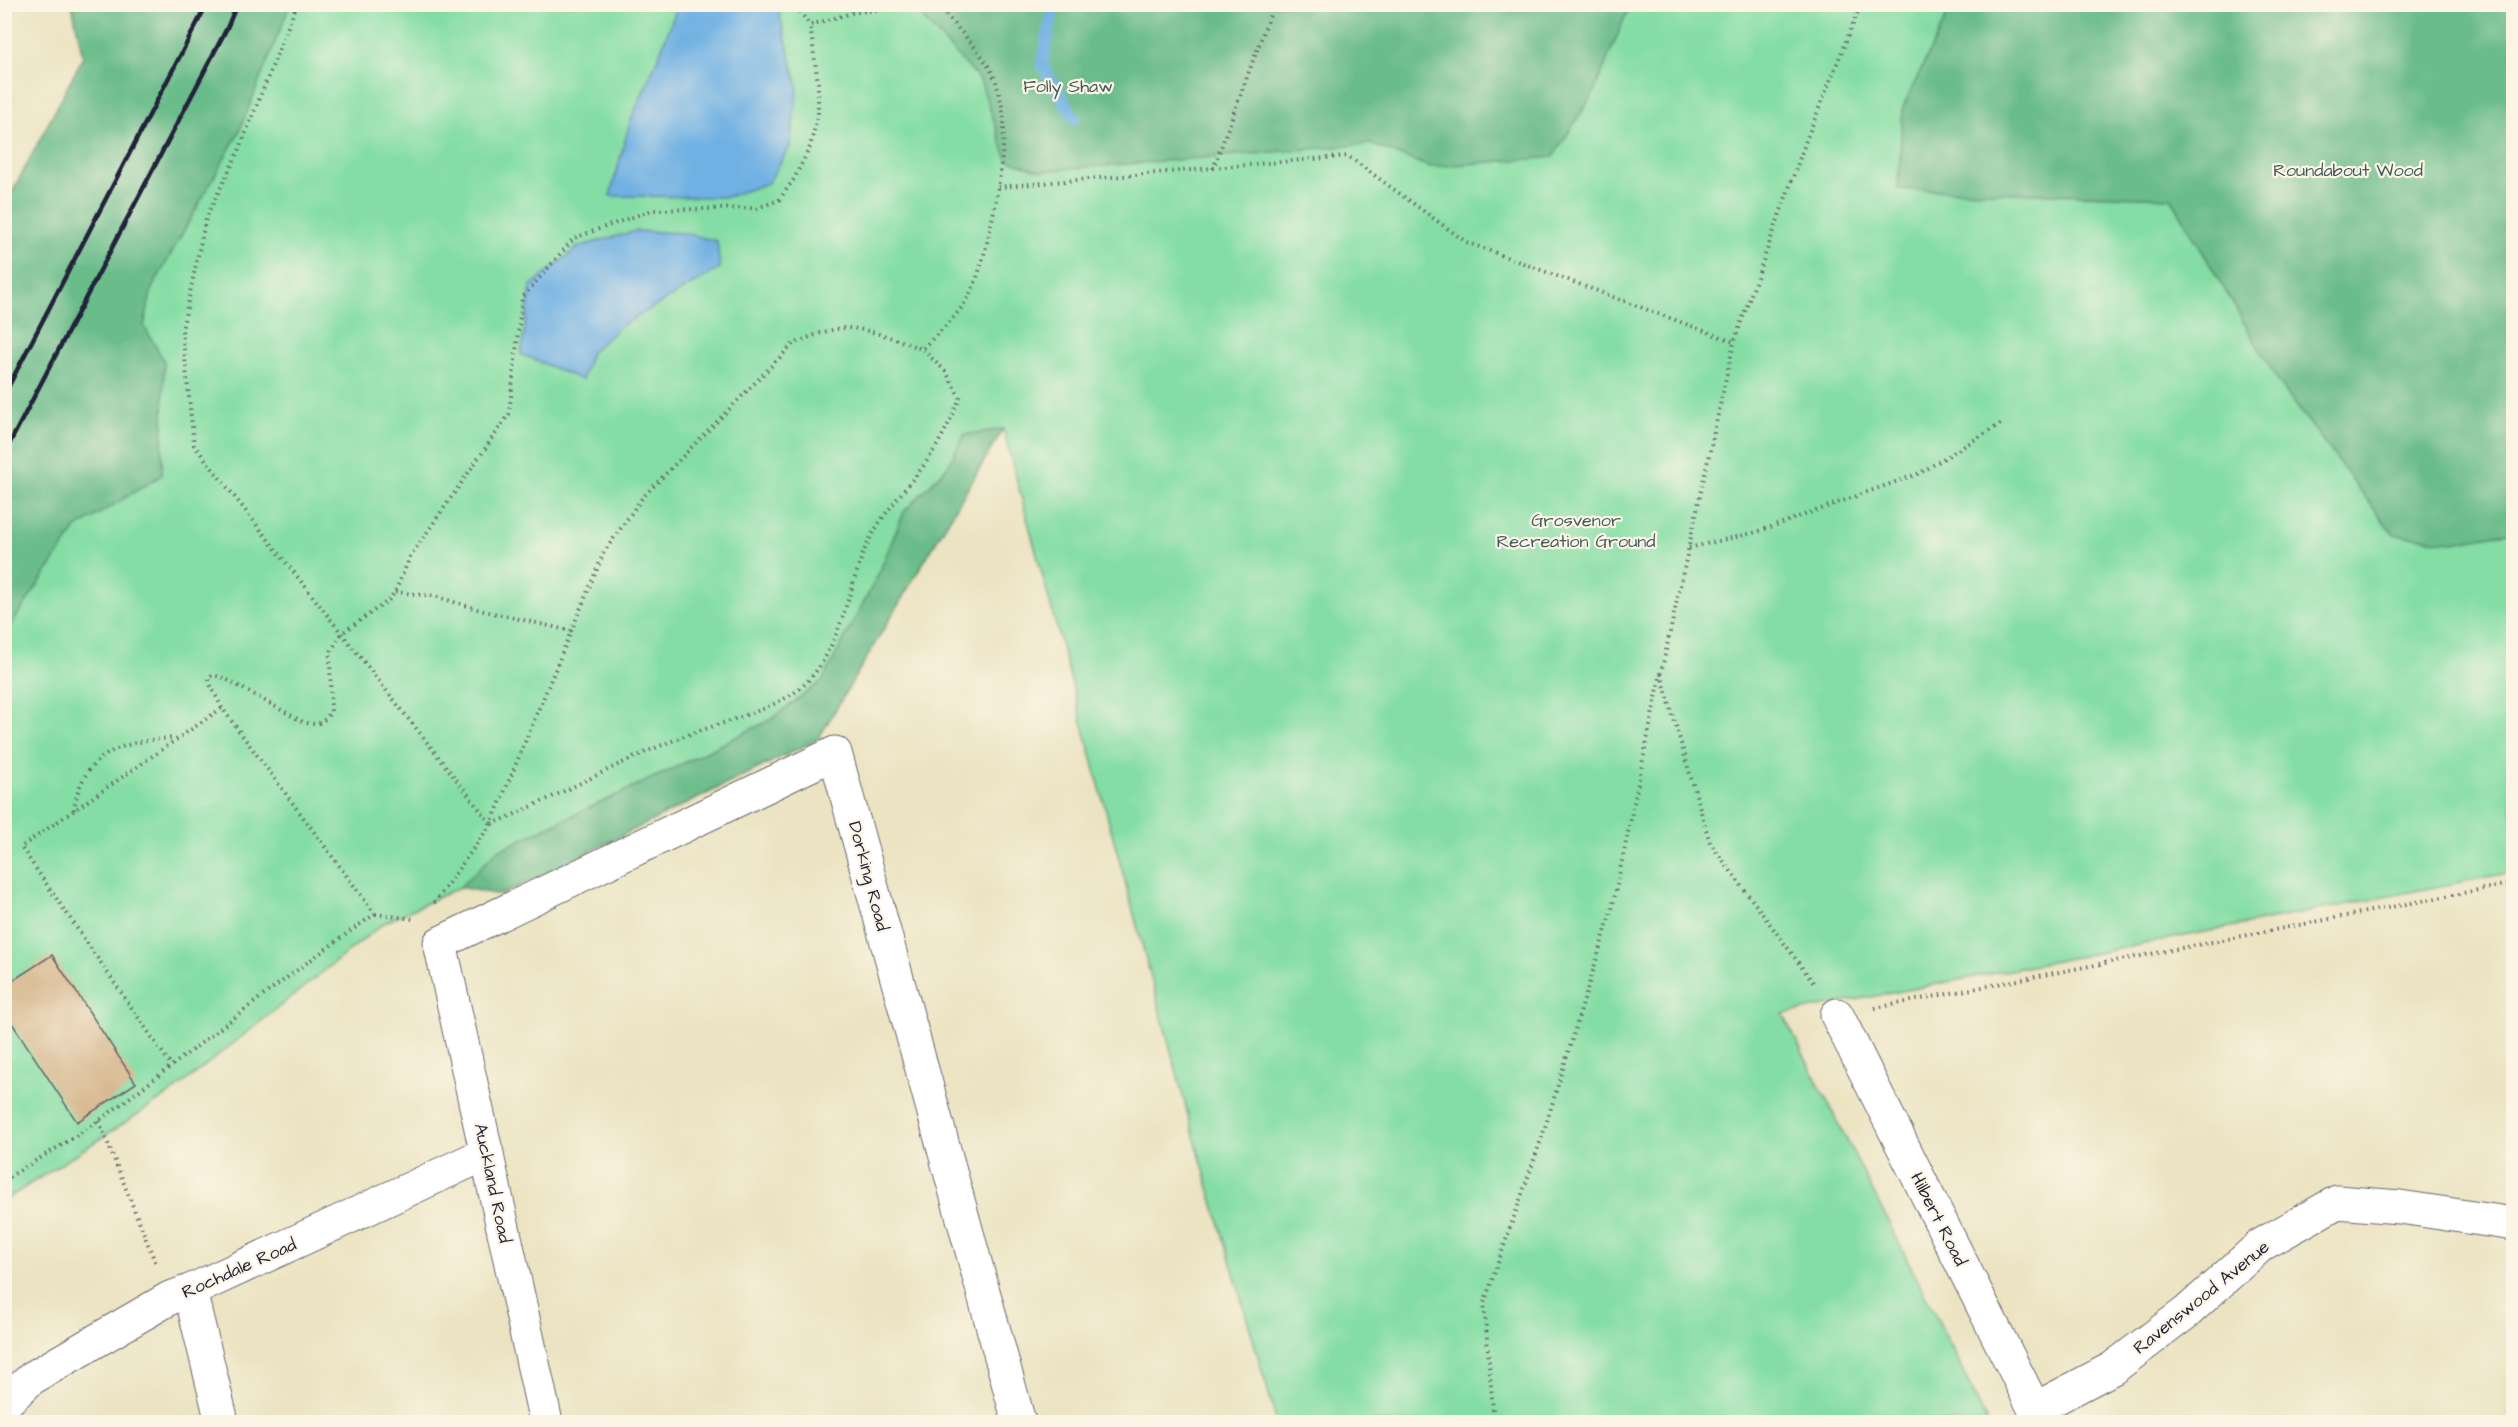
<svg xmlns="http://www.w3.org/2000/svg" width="2518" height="1427" font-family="'Architects Daughter',sans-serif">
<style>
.green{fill:#83dda4;stroke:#528070;stroke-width:1.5}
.forest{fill:#6abc8a;stroke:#466f62;stroke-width:1.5}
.water{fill:#6fb0e3;stroke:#48698f;stroke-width:1.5}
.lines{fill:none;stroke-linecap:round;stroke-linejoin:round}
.stream{stroke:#6fb0e3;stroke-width:12}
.building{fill:#d3b287}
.minor-casing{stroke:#68666a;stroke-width:35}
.path{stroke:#68666a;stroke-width:4;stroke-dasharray:1.5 4.5;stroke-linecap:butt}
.minor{stroke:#fff;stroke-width:33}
.rail{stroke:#22223b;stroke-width:4.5}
.labels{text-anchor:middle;stroke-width:4.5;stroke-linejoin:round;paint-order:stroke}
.park-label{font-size:18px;fill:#3f5a5a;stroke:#fcf5e5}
.street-label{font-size:18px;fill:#22223b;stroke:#fcf5e5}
</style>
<rect width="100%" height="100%" fill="#fcf5e5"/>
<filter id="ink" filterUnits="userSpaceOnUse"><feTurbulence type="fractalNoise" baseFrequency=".0167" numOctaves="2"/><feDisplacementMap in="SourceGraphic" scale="12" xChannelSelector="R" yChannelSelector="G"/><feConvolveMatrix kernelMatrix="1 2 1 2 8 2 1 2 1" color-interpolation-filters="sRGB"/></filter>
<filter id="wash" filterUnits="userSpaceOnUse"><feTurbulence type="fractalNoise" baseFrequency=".008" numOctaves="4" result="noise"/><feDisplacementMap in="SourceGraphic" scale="24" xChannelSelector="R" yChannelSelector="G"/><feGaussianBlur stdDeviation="1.35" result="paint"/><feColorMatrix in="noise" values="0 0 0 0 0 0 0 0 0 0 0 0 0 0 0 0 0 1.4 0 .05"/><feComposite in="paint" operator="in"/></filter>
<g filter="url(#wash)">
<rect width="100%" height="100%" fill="#ebe3c1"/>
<path class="green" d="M245,5H2513V872L1783,1014L1952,1348L1987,1422H1277L1190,1122L1003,429L818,739L501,895L460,887L384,923L171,1093L5,1200V463Z"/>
<g class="forest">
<path d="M72,5H290L239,132L152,288L144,326L164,361L162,475L76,528L5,634V206L83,57Z"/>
<path d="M916,5H1630L1593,94L1553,157L1430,167L1370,144L1041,171L1007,160L980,80L925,21Z"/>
<path d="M1952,5H2513V531L2453,542L2393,534L2280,384L2171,198L1898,189L1903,107Z"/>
<path d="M1003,429L818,739L501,895L460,887L497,851L670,770L770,720L822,681L879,573L904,512L948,466L964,435Z"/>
</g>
<g class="water">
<path d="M678,5H777L798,87L790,147L768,183L727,197L610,196L630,122L660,53Z"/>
<path d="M635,231L684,233L717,241L720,268L621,326L591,352L582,380L521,354L531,286L578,247Z"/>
</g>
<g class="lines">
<path class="stream" d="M1054,4L1042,65L1075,119"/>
</g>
<g id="blocks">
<path class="building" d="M52,955L136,1083L77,1122L4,1011V986Z"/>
</g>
</g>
<g filter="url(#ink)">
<use href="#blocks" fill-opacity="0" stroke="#68666a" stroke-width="1.5"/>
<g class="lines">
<g class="minor-casing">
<g id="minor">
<path d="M1837,1015L2041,1422"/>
<path d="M190,1291L222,1422"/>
<path d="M4,1404L32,1378L170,1298L190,1291L487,1153"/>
<path d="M2035,1409L2113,1368L2187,1312L2261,1245L2337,1202L2400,1207L2514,1224"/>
<path d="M546,1422L440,943L835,753L1019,1422"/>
</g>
</g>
<g class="path">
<path d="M297,4L239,150L206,218L182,330L194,445L491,824"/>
<path d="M1213,169L1274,4"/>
<path d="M998,187L1348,156L1466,242L1734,342"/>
<path d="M1689,548L1757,532L1920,473L2002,423"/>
<path d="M395,592L435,596L480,610L571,631"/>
<path d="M1661,674L1710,843L1815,985"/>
<path d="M222,708L209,682V677L213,675L224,678L303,722C317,726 323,724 331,711L330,653L342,633L388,601L395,592L410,557L509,414L522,298L574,238L652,210L757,208L779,200L794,179L810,147L818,114V83L810,25"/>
<path d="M74,810C81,753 125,740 175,738"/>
<path d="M492,824C555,798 614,764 677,739C713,724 780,710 806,683C840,648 847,595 864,551C877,520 901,495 921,469C938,447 949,424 960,398L946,372L922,349"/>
<path d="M434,903L491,824L604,552L642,498L793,344C810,337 827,329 846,328C868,328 901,341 922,349C939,332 959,315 970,294C988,259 1005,162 1004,122C1004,110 999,94 996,82C988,58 960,31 943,12L891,8L852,13L810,25L794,4"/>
<path d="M375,914L413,919"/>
<path d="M1875,1008L2514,883"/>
<path d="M99,1121L156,1264"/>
<path d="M4,1180C36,1160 70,1141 101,1119C193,1051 281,979 375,914L222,708L21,847L171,1065"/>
<path d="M1494,1422L1484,1303L1543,1134L1612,909L1661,673L1734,342L1807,138L1861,4"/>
</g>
<use href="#minor" class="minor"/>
<g class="rail">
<path d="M4,395L207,4"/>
<path d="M4,454L227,28L237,4"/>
</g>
</g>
</g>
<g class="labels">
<g class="park-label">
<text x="1068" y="92">Folly Shaw</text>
<text x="2348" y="176">Roundabout Wood</text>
<text x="1576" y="526">Grosvenor<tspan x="1576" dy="21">Recreation Ground</tspan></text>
</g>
<g class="street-label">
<text transform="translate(869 876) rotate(75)" y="6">Dorking Road</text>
<text transform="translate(493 1183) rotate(78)" y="6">Auckland Road</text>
<text transform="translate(1939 1219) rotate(63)" y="6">Hilbert Road</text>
<text transform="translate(239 1268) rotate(-24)" y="6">Rochdale Road</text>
<text transform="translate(2201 1297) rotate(-39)" y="6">Ravenswood Avenue</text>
</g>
</g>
<rect width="2518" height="1427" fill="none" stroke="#fcf5e5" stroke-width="24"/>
</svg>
